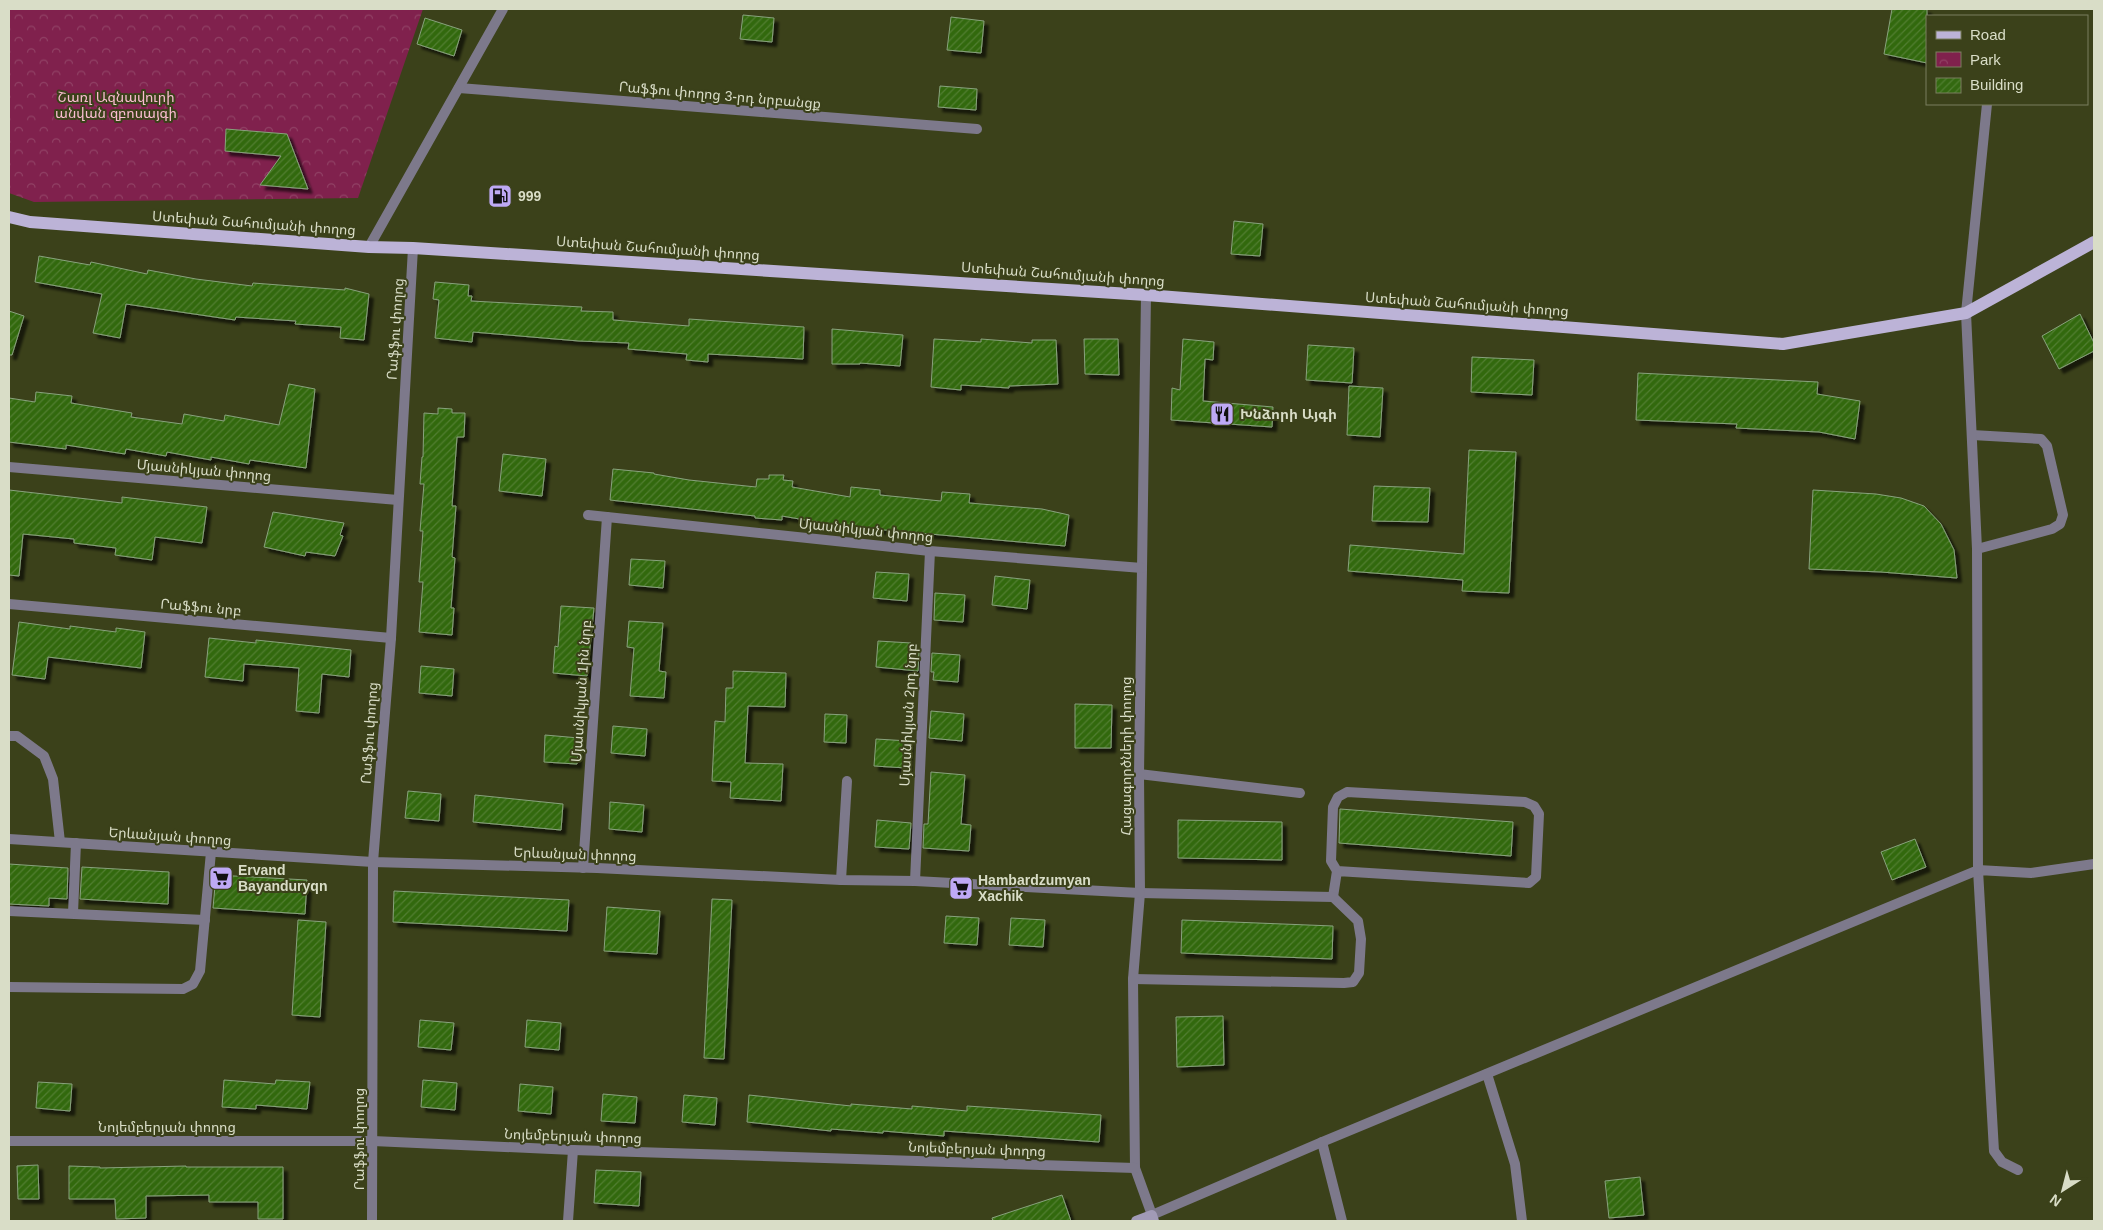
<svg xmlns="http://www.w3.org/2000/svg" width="2103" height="1230" font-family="Arial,'Noto Sans Armenian',sans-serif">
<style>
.park{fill:url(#park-crowns)}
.building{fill:url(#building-hatch);stroke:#88a27d;filter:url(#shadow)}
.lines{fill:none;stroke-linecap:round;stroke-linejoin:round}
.lane{stroke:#7d798b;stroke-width:10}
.street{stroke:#7d798b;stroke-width:10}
.secondary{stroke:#a19ab6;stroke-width:10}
.primary{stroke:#bcb3d7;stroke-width:12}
.labels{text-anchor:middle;stroke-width:4;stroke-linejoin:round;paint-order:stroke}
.street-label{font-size:14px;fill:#d9ddc7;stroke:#3b411a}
.park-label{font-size:14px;fill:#fbbcd2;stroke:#3b411a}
.poi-label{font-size:14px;font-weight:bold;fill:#d9ddc7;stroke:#3b411a;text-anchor:start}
</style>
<defs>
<pattern id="park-crowns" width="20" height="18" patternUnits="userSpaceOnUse" patternTransform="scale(1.25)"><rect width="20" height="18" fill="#80214d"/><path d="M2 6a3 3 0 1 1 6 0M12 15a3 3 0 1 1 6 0" fill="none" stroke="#914165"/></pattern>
<pattern id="building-hatch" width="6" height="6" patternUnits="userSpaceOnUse" patternTransform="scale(1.25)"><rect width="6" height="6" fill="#336910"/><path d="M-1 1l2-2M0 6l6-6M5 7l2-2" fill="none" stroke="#507e31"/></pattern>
<filter id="shadow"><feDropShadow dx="4.5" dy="4.5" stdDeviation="1" flood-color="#0009"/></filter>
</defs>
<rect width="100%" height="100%" fill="#3b411a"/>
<path class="park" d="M9,9H423L358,198L34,202L9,193Z"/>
<g class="building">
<path d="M1892,9H1927V63L1884,54Z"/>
<path d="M743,15L774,18L772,42L740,39Z"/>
<path d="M951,17L984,21L981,53L947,50Z"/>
<path d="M425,18L462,30L454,56L417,44Z"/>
<path d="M940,86L977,89L976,110L938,107Z"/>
<path d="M226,129L287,134L308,189L260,185L281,156L225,151Z"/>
<path d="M1234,221L1263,224L1260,256L1231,254Z"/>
<path d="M39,256L90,265L91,262L147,274L148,270L196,279L252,286L253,283L345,290V288L369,294L364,340L340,338L341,327L295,324L296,321L236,317L235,320L126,304L120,338L93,333L102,294L35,282Z"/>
<path d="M435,282L469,285L468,296H472L471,301L582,307L581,311L613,312V320L689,326V319L804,327L803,359L708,354V362L686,360L687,354L628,349L629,343L579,341L473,332L472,342L435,338L439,300L433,299Z"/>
<path d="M9,311L24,316L12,355H9Z"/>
<path d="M2080,314L2094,343V351L2059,369L2042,336Z"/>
<path d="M832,329L903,335L900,366L860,363V364H832Z"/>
<path d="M934,339L981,342V339L1032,343V340H1056L1058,384L1009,386V388L961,385V390L931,387Z"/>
<path d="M1084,339H1118L1119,375L1085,374Z"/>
<path d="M1183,339L1214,342L1213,360L1205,359L1203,401L1273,407L1272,427L1171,420L1172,388L1180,390Z"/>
<path d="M1308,345L1354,348L1352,383L1306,380Z"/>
<path d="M1472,357L1534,360L1532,395L1471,392Z"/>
<path d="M1638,373L1818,382L1817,394L1860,401L1855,439L1819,432L1736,428L1737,424L1636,420Z"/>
<path d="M289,384L315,389L306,468L250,460L249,464L211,457V460L167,452L166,456L126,449L125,454L66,445V449L9,442V398L35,402L36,392L72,396L71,403L132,413L131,417L182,424L184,414L224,421L225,415L279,425Z"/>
<path d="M1349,386L1383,388L1380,437L1347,435Z"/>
<path d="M438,408L452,409V413H465L464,437H457L452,506H456L452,557L455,558L451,608H454L452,635L419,632L423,582H419L423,531H420L424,484H420L422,457H423L424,413L438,414Z"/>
<path d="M1469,450L1516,452L1509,593L1462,591L1463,580L1348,571L1350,545L1464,554Z"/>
<path d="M503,454L546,459L542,496L499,491Z"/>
<path d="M613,469L654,473V474L689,480L756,487L757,479H769V475H784L783,480L793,481L792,487L850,497L851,487L880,490V495L941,501L942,492L970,494L969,503L1042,509L1069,515L1065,546L840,526L782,516V520L755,518V516L610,500Z"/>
<path d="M1374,486L1430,488L1428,522L1372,521Z"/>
<path d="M9,490L122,503V497L207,507L202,543L155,537L152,560L115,555L116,548L74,543V539L23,534L19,576L9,575Z"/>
<path d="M1813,490L1876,494L1901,498L1924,506L1941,524L1954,550L1957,578L1881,572L1809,569Z"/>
<path d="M273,512L344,523L340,535L343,536L335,556L306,552L305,556L264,547Z"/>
<path d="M631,559L665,561L663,588L629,585Z"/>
<path d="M876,572L909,574L907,601L873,598Z"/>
<path d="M995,576L1030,580L1027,609L992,605Z"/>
<path d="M935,593L965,595L963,622L934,620Z"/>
<path d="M561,606L594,608L587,676L553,673L555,646L558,647Z"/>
<path d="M629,621L663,623L659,671L666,672L664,698L630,696L634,648L627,647Z"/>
<path d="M19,622L70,629V626L116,632V628L145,632L141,668L48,657L45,679L12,675Z"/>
<path d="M209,638L256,643V640L351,650L349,677L322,674L319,713L296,711L299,668L244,664L243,681L205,677Z"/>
<path d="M878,641L911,643L910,651L919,652L918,671L876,667Z"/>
<path d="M932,653L960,655L958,682L933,680L934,672H931Z"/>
<path d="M421,666L454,669L452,696L419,693Z"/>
<path d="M733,671L786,673L785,707L748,706L745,763L783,764L781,801L730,798L731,782L712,781L715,721L725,722L726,688H733Z"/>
<path d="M1075,704L1112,705L1111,748H1075Z"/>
<path d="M931,711L964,714L962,741L929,738Z"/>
<path d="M825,714L847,715L846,743L824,742Z"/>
<path d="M613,726L647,729L645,756L611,753Z"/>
<path d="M545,735L579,738L577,764L544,762Z"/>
<path d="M876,739L909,741L907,768L874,766Z"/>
<path d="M931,772L965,775L961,824L971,825L969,851L923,848L924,824H928Z"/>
<path d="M408,791L441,794L439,821L405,818Z"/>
<path d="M475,795L563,804L561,830L473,822Z"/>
<path d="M610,802L644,805L642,832L609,829Z"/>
<path d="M1340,809L1513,822L1511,856L1339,843Z"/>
<path d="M877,820L911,823L909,849L875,847Z"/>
<path d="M1178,820L1282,822V860L1178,858Z"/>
<path d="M1915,839L1926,867L1892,880L1881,852Z"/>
<path d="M9,864L68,868L67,899L49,898V906L9,904Z"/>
<path d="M82,867L169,872L168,904L80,899Z"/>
<path d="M216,875L307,880L305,914L213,908Z"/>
<path d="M394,891L569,900L567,931L393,922Z"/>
<path d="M712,899L732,900L724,1059L704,1058Z"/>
<path d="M607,907L660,911L657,954L604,951Z"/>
<path d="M946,916L979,918L977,945L944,943Z"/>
<path d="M1011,918L1045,920L1043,947L1009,945Z"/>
<path d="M298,920L326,922L320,1017L292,1015Z"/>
<path d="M1182,920L1333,926L1332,959L1181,953Z"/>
<path d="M1223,1016L1224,1065L1177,1067L1176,1017Z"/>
<path d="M420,1020L454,1023L451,1050L418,1047Z"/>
<path d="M527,1020L561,1023L559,1050L525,1047Z"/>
<path d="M224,1080L275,1084L276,1080L310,1082L307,1109L256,1105V1109L222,1107Z"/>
<path d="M423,1080L457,1083L455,1110L421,1107Z"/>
<path d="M38,1082L72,1084L70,1111L36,1108Z"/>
<path d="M520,1084L553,1087L551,1114L518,1111Z"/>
<path d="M603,1094L637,1097L635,1123L601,1121Z"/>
<path d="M684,1095L717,1098L715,1125L682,1122Z"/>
<path d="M749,1095L851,1106V1104L912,1109V1106L967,1111V1106L1101,1115L1099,1142L944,1131V1136L883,1131V1133L831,1129V1131L747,1122Z"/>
<path d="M38,1165L39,1199H18L17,1166Z"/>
<path d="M69,1166L100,1167V1168L186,1166V1167H283V1219H258V1202H209V1195L146,1196V1218L116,1219L115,1199H69Z"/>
<path d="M596,1170L641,1172L639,1206L594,1203Z"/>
<path d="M1640,1177L1644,1215L1609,1218L1605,1181Z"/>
<path d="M1062,1195L1071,1221H993L992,1218Z"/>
</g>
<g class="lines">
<g class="lane">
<path d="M1966,313L1987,104"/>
<path d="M1972,435L2041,439L2047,446L2063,515L2060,524L2052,529L1977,549"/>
<path d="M1139,774L1300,793"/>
<path d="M841,880L847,781"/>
<path d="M1333,897L1337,871L1331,861L1333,807L1338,797L1347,792L1525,802L1534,806L1539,814L1536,877L1529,883L1337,871"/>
<path d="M1133,979L1344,983L1353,982L1359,973L1361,939L1358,921L1333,897L1140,893"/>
<path d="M1487,1074L1515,1164L1522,1221"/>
<path d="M1322,1142L1342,1221"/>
<path d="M2018,1170L2002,1162L1994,1151L1978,870L2031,873L2094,864"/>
</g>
<g class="street">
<path d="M459,88L977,129"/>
<path d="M369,247L503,9"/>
<path d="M1146,295L1139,774L1140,893L1133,979L1135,1168L1152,1215L1322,1142L1978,870L1977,549L1966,313"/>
<path d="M9,467L398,500"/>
<path d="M588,515L930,551L1142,568"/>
<path d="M9,604L391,638"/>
<path d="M9,736H17L44,756L53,779L60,842"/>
<path d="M9,839L373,862L597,868L841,880L915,881L1140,893"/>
<path d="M583,868L607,517"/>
<path d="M915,881L930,551"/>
<path d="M9,911L205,920"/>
<path d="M73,913L76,843"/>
<path d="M9,987L183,989L193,984L200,971L211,852"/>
<path d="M9,1141H373L573,1150L1135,1168"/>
<path d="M372,1221L373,862L391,638L413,248"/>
<path d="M568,1221L573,1150"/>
</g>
<path class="secondary" d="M1136,1221L1152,1215L1154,1221"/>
<path class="primary" d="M9,217L30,222L369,247L413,248L1146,295L1783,344L1966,313L2094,242"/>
</g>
<defs>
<g id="fuel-square" transform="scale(1.25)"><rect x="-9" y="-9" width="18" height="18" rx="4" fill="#bea9f5" stroke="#3b411a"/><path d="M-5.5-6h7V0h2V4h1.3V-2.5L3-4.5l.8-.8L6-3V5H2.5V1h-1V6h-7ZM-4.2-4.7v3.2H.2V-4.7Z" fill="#111"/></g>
<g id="restaurant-square" transform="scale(1.25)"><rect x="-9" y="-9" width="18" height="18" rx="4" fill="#bea9f5" stroke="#3b411a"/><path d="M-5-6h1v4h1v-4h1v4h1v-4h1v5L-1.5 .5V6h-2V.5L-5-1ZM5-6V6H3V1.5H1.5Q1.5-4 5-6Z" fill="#111"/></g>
<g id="supermarket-square" transform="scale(1.25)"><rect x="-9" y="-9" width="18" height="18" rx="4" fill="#bea9f5" stroke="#3b411a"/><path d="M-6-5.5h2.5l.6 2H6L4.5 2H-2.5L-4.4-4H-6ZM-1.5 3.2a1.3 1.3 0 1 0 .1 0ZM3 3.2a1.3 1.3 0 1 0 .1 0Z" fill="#111"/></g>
</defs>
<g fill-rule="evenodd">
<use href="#fuel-square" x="500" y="196"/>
<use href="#restaurant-square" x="1222" y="414"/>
<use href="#supermarket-square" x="221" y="878"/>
<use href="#supermarket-square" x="961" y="888"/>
</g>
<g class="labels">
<g class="street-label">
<text transform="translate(720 95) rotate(5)" y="5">Րաֆֆու փողոց 3-րդ նրբանցք</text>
<text transform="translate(254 223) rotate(4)" y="5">Ստեփան Շահումյանի փողոց</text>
<text transform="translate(658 248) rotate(4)" y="5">Ստեփան Շահումյանի փողոց</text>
<text transform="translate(1063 274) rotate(4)" y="5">Ստեփան Շահումյանի փողոց</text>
<text transform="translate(1467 304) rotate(4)" y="5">Ստեփան Շահումյանի փողոց</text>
<text transform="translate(395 329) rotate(-86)" y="5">Րաֆֆու փողոց</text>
<text transform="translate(204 470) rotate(5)" y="5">Մյասնիկյան փողոց</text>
<text transform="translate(866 530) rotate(6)" y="5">Մյասնիկյան փողոց</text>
<text transform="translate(201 607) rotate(5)" y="5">Րաֆֆու նրբ</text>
<text transform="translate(581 691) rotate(-86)" y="5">Մյասնիկյան 1ին նրբ</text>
<text transform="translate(908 715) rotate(-87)" y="5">Մյասնիկյան 2րդ նրբ</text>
<text transform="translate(369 733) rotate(-86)" y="5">Րաֆֆու փողոց</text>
<text transform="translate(1126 756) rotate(-90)" y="5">Հացագործների փողոց</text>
<text transform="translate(170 836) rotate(4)" y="5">Երևանյան փողոց</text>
<text transform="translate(575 854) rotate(2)" y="5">Երևանյան փողոց</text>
<text x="167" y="1132">Նոյեմբերյան փողոց</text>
<text transform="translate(573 1136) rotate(2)" y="5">Նոյեմբերյան փողոց</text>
<text transform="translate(359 1139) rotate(-90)" y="5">Րաֆֆու փողոց</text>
<text transform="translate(977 1149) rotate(2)" y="5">Նոյեմբերյան փողոց</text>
</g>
<g class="park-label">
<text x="116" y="102">Շառլ Ազնավուրի<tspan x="116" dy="16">անվան զբոսայգի</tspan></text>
</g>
<g class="poi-label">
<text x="518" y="201">999</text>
<text x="1240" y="419">Խնձորի Այգի</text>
<text x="238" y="875">Ervand<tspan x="238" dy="16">Bayanduryqn</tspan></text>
<text x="978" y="885">Hambardzumyan<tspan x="978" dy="16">Xachik</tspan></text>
</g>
</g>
<rect width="2103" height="1230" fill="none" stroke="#d9ddc7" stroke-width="20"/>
<rect x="1926" y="15" width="162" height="90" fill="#3b411a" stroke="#7a7f5f"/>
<rect x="1936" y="31" width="25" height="8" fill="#bcb3d7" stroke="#7a7f5f"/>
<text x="1970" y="40" font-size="15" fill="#d9ddc7">Road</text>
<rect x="1936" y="52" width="25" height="15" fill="url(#park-crowns)" stroke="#7a7f5f"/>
<text x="1970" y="65" font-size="15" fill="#d9ddc7">Park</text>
<rect x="1936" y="78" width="25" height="15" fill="url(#building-hatch)" stroke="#7a7f5f"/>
<text x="1970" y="90" font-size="15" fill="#d9ddc7">Building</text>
<g transform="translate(2063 1190) rotate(216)" stroke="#3b411a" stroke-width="4" paint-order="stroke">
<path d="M0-4L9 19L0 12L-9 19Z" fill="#d9ddc7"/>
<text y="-8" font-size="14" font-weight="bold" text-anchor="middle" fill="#d9ddc7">N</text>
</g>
</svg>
